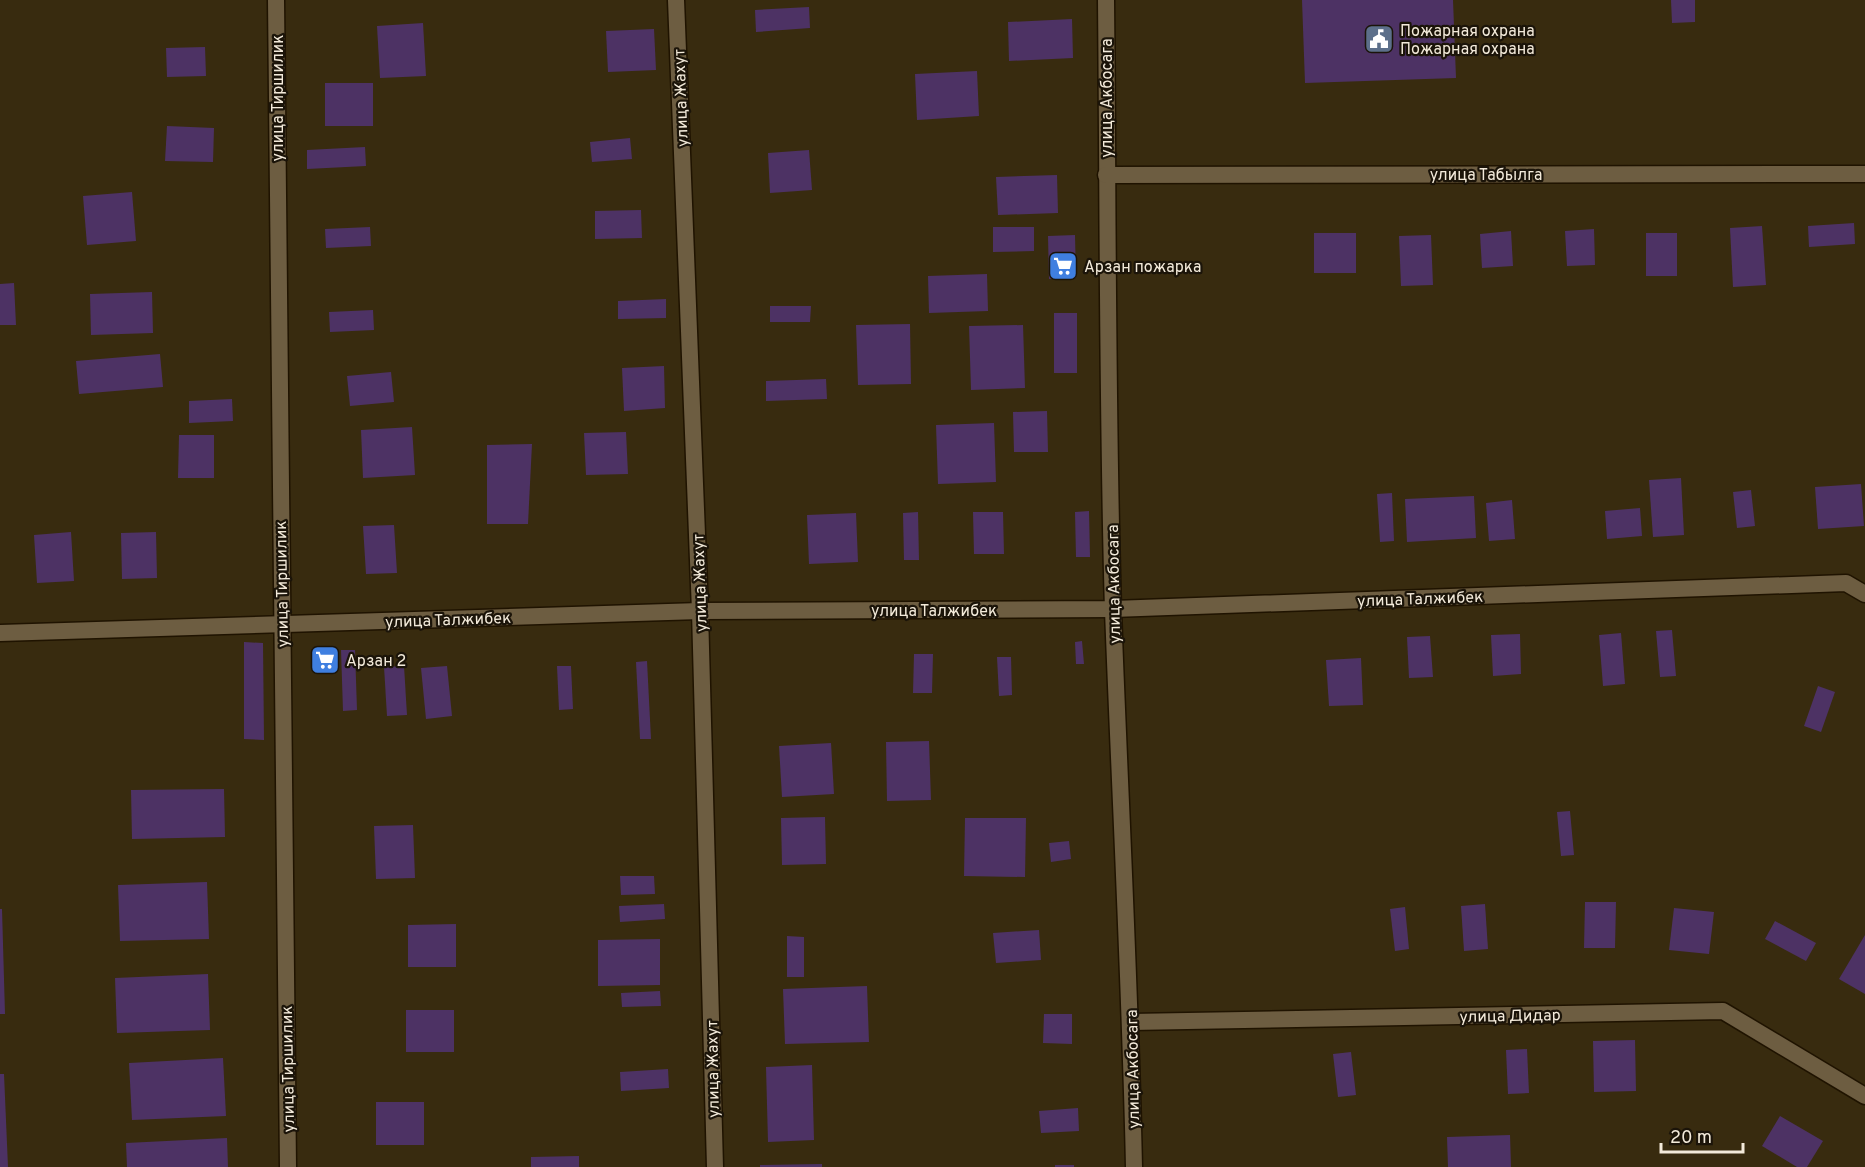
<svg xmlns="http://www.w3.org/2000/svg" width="1865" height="1167" font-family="Overpass,sans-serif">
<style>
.building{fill:#4d3264}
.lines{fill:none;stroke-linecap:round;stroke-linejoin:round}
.minor-casing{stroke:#1f1300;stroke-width:19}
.minor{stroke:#6d5d41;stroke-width:16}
.labels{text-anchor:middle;stroke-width:4.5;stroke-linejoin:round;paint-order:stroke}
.poi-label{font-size:16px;fill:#f3eada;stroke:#1b1409;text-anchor:start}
.street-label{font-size:16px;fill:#f3eada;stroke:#1b1409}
</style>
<rect width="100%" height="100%" fill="#382b0f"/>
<g class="building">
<path d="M1302,0H1453L1456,78L1305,83Z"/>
<path d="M1671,0H1695V22L1672,23Z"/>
<path d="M809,7L810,28L756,32L755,10Z"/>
<path d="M1072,19L1073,58L1009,61L1008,22Z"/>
<path d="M423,23L426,76L380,78L377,26Z"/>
<path d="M654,29L656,70L608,72L606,31Z"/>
<path d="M205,47L206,76L167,77L166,48Z"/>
<path d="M977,71L979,116L917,120L915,74Z"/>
<rect x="325" y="83" width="48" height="43"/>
<path d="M167,126L214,128L213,162L165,161Z"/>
<path d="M630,138L632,159L592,162L590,142Z"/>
<path d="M365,147L366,166L307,169V150Z"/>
<path d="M809,150L812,190L770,193L768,153Z"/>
<path d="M1057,175L1058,213L998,215L996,177Z"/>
<path d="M132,192L136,241L87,245L83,196Z"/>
<path d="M641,210L642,238L595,239V211Z"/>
<path d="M1854,223L1855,244L1809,247L1808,226Z"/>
<path d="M1762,226L1766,285L1733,287L1730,228Z"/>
<path d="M370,227L371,246L326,248L325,229Z"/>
<path d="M993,227H1034V251L993,252Z"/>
<path d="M1594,229L1595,265L1567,266L1565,231Z"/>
<path d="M1511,231L1513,266L1482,268L1480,234Z"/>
<rect x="1314" y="233" width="42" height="40"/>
<rect x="1646" y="233" width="31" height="43"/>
<path d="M1075,235L1076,278L1049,279L1048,236Z"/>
<path d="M1431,235L1433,285L1401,286L1399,236Z"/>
<path d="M987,274L988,311L929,313L928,276Z"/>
<path d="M14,283L16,325H0V284Z"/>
<path d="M152,292L153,333L91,335L90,294Z"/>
<path d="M666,299V318L618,319V301Z"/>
<path d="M770,306H811L810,322H770Z"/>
<path d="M373,310L374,330L330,332L329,312Z"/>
<rect x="1054" y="313" width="23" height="60"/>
<path d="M910,324L911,384L858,385L856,325Z"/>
<path d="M1023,325L1025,388L971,390L969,326Z"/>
<path d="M160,354L163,387L79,394L76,361Z"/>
<path d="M664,366L665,408L624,411L622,368Z"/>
<path d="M391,372L394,402L350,406L347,376Z"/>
<path d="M826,379L827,399L766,401V381Z"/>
<path d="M232,399L233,421L189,423V401Z"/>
<path d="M1047,411L1048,452H1014L1013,412Z"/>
<path d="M994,423L996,482L938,484L936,425Z"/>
<path d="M412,427L415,475L363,478L361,430Z"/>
<path d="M626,432L628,474L586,475L584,433Z"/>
<path d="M179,435H214V478H178Z"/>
<path d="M532,444L528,524H487V445Z"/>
<path d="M1681,478L1684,535L1653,537L1649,480Z"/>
<path d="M1861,484L1864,526L1818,529L1815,487Z"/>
<path d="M1751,490L1755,526L1737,528L1733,492Z"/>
<path d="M1392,493L1394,541L1380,542L1377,494Z"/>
<path d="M1474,496L1476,538L1407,542L1405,499Z"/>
<path d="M1512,500L1515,539L1489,541L1486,503Z"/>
<path d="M1640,508L1642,536L1607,539L1605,511Z"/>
<path d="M1089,511L1090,557H1076L1075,512Z"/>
<path d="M918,512L919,560H904L903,513Z"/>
<path d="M973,512H1003L1004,554H974Z"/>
<path d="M856,513L858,562L809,564L807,515Z"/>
<path d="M394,525L397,573L366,574L363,526Z"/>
<path d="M71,532L74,581L37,583L34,535Z"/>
<path d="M156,532L157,578L122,579L121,533Z"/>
<path d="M1672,630L1676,676L1660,677L1656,631Z"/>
<path d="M1621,633L1625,684L1603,686L1599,635Z"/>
<path d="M1520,634L1521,674L1493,676L1491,635Z"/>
<path d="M1430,636L1433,677L1409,678L1407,637Z"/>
<path d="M1082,641L1084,664H1076L1075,642Z"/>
<path d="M244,642L263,643L264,740L244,739Z"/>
<path d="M341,650H355L357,710L343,711Z"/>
<path d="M914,654H933L932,693H913Z"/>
<path d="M997,657H1011L1012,695L999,696Z"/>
<path d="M1361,658L1363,705L1329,706L1326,660Z"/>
<path d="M647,661L651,739H640L636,662Z"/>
<path d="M404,666L407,715L387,716L384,667Z"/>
<path d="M447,666L452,716L426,719L421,668Z"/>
<path d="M557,666H571L573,709L559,710Z"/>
<path d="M1818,686L1835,692L1821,732L1804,726Z"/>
<path d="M929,741L931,800L887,801L886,742Z"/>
<path d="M831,743L834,794L782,797L779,746Z"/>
<path d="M224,789L225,837L132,839L131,790Z"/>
<path d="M1570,811L1574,855L1561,856L1557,812Z"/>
<path d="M825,817L826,864L782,865L781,818Z"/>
<path d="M965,818H1026L1025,877L964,876Z"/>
<path d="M413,825L415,878L376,879L374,826Z"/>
<path d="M1069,841L1071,859L1051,862L1049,843Z"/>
<path d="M620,876H654L655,894L621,895Z"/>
<path d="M207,882L209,939L120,941L118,885Z"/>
<path d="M1585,902H1616L1615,948H1584Z"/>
<path d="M664,904L665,919L620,922L619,906Z"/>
<path d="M1485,904L1488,949L1464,951L1461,906Z"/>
<path d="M1405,907L1409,949L1395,951L1390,909Z"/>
<path d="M1674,908L1714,912L1709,954L1669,950Z"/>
<path d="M0,909H2L5,1014H0Z"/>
<path d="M1775,921L1816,943L1806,961L1765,939Z"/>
<path d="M456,924V967H408V925Z"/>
<path d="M1039,930L1041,960L996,963L993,933Z"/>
<path d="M1865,935V994L1839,979Z"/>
<path d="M787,936L804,937V977H787Z"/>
<path d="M660,939V985L598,986V940Z"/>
<path d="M208,974L210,1030L117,1033L115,978Z"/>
<path d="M867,986L869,1042L785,1044L783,989Z"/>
<path d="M660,991L661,1006L622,1007L621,993Z"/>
<rect x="406" y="1010" width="48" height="42"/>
<path d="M1044,1014H1072V1044L1043,1043Z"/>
<path d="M1635,1040L1636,1091L1594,1092L1593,1041Z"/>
<path d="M1527,1049L1529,1093L1508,1094L1506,1050Z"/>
<path d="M1351,1052L1356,1095L1338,1097L1333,1054Z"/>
<path d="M223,1058L226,1116L132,1120L129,1063Z"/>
<path d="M812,1065L814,1140L768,1142L766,1067Z"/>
<path d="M668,1069L669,1088L621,1091L620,1072Z"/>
<path d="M0,1074H4L8,1167H0Z"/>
<rect x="376" y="1102" width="48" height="43"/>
<path d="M1078,1108L1079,1131L1041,1133L1039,1111Z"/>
<path d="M1780,1116L1823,1141L1807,1167H1797L1762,1146Z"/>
<path d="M1510,1135L1511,1167H1448L1447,1137Z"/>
<path d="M227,1138L228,1167H127L126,1143Z"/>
<path d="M579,1156V1167H531V1157Z"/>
<path d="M822,1164V1167H760V1165Z"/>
<rect x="1055" y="1165" width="19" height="2"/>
</g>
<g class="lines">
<g class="minor-casing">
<g id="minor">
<path d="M276,0L288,1167"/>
<path d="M676,0L700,611L715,1167"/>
<path d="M1106,0C1108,203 1107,407 1113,610C1120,796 1130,981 1134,1167"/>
<path d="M1106,175L1865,174"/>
<path d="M0,633L700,611L1113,609L1846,583L1865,594"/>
<path d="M1131,1022L1723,1011L1865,1096"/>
</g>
</g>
<use href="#minor" class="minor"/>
</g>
<defs>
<g id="civic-square" transform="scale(1.5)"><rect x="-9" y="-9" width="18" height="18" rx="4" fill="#5c6f8a" stroke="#1b1409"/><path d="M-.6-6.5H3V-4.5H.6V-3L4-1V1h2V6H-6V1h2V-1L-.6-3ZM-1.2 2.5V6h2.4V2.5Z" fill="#fff"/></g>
<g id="supermarket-square" transform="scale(1.5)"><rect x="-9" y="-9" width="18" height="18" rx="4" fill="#3f7fe0" stroke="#1b1409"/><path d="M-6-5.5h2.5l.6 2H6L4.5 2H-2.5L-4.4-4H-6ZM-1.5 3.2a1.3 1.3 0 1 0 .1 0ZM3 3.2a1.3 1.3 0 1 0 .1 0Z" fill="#fff"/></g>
</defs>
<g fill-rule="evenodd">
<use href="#civic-square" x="1379" y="39"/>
<use href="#supermarket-square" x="1063" y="266"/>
<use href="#supermarket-square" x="325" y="660"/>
</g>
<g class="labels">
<g class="poi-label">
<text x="1400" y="36">Пожарная охрана<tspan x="1400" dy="18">Пожарная охрана</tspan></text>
<text x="1084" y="272">Арзан пожарка</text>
<text x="346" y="666">Арзан 2</text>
</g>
<g class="street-label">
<text transform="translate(277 98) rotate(-90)" y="6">улица Тиршилик</text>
<text transform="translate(680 98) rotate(-92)" y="6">улица Жахут</text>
<text transform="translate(1106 98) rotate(-90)" y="6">улица Акбосага</text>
<text x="1486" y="180">улица Табылга</text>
<text transform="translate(699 583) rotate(-92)" y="6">улица Жахут</text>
<text transform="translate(281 584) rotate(-91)" y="6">улица Тиршилик</text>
<text transform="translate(1113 584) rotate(-91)" y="6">улица Акбосага</text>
<text transform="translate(1420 598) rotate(-2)" y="6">улица Талжибек</text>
<text x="934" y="616">улица Талжибек</text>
<text transform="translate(448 619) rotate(-2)" y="6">улица Талжибек</text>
<text transform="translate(1510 1015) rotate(-1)" y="6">улица Дидар</text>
<text transform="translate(287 1069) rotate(-91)" y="6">улица Тиршилик</text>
<text transform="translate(712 1069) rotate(-91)" y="6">улица Жахут</text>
<text transform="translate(1132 1069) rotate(-91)" y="6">улица Акбосага</text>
</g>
</g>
<path d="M1661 1143v9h82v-9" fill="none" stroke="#f3eada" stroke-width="3"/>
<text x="1670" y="1143" font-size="18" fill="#f3eada" stroke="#1b1409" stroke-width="4.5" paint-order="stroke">20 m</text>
</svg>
